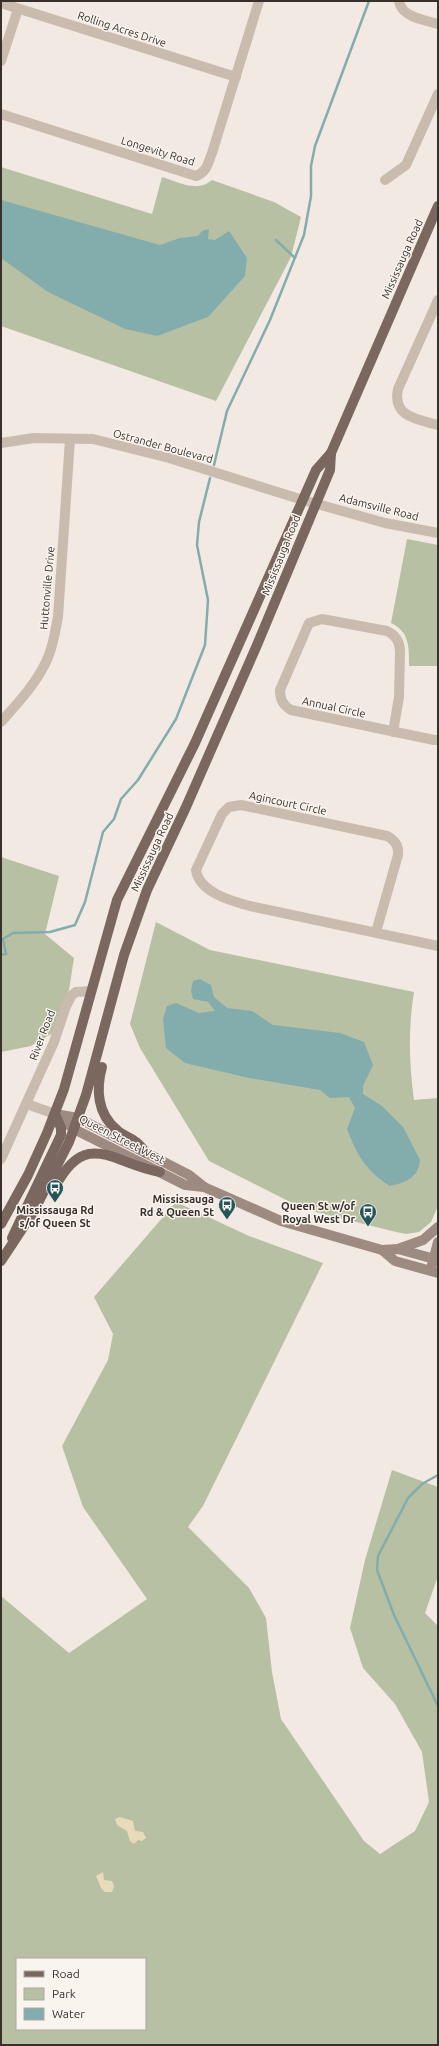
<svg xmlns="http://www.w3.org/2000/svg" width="439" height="2046" font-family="Ubuntu,sans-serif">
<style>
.green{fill:#b7c0a3;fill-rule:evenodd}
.sand{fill:#eadabc}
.water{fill:#83acad}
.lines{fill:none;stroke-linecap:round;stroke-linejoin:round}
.stream{stroke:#83acad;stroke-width:2.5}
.street{stroke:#cabbaf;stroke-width:10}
.secondary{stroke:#9d8a80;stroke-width:10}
.primary{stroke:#7a675f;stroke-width:10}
.labels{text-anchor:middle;stroke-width:3;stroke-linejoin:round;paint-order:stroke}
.street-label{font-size:11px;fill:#39302c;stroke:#faf4ef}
.poi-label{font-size:11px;font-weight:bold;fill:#39302c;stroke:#faf4ef;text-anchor:end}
</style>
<rect width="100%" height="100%" fill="#f2eae2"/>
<g class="green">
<path d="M1,167L152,214L162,177C178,182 197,193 212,180L274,202L301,217L291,257L216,401L1,326Z"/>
<path d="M407,539L438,545V666H409C409,648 410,632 391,623Z"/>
<path d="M1,857L59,876L45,934L74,958L69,990L53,1033L31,1046L1,1052Z"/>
<path d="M156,922L210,950L414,992C408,1029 409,1063 414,1100L438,1098V1206L431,1222L419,1232L406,1234L396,1232L304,1209L209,1161L140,1048L130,1024Z"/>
<path d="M176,1202L249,1236L323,1263L203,1506L188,1527L249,1588L266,1618L272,1672L281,1719L364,1841L380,1854L415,1831L429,1802L422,1752L395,1704L363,1668L350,1628L365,1560L392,1470L438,1487V1576L425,1613L438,1626V2045H1V1596L69,1653L147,1599L83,1507L62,1446L108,1360L113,1334L94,1297ZM17,1959H145V2029H17Z"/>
</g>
<g class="sand">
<path d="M120,1817L133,1821L135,1831L143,1832L146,1838L142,1841L138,1840L134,1844L130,1841L127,1831L117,1825L115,1819Z"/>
<path d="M103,1872L104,1880L112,1881L114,1886L112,1892H105L101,1888L96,1876Z"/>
</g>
<g class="water">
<path d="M1,200L160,245L180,238L198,236L202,231L209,229L208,239L215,240L229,231L247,258L245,276L208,317L157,336L125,329L48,292L1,258Z"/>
<path d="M200,979L211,985L214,997L227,1008L252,1011L273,1025L340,1033L364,1042L373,1065L363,1086V1094L382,1106L403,1127L420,1160C418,1178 407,1182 390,1186C366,1171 357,1155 347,1129L355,1108L349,1097L330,1098L320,1090L249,1078L185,1063L166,1048L163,1019L167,1006L176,1003L199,1013L215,1011L208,1002L193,999L191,991L193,981Z"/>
</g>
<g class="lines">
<g class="stream">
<path d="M276,240L295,258"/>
<path d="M214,465L227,411L270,320L304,235L311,196V166L315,146L369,1"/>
<path d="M1,955L6,954L3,939L13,933L50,932L75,925L85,902L103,832L114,819L121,799L138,780L176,719L205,645L208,600L197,545L199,522L210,478"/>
<path d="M438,1475L422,1484L408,1498L378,1556L377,1570L394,1615L438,1706"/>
</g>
<g class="street">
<path d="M399,1C401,17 425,20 438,24"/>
<path d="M1,3L236,77"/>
<path d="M1,61L18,9"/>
<path d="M1,114L196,176C207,172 208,163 212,153L259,1"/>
<path d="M385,180L406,165L438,94"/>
<path d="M438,300L398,389C392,417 417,419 438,425"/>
<path d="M1,443L34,438L93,439L169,458L303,500L385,523L438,533"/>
<path d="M1,722C17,704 35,685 46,662C53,648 55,632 58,617L70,439"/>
<path d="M393,732L399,697L400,652C400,642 396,635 387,631L322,619L309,623L280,690C280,700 283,705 291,710L434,740H438"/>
<path d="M376,932L398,855C399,846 395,840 387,836L241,805L229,807L222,814L196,870C199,892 231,901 250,906L438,946"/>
<path d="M27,1104L55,1114"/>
<path d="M1,1159L54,1042L66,1006L72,995L76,992L91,991"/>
</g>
<g class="secondary">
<path d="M55,1114L78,1118L189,1175L204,1187L281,1221L382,1250L398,1249L438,1260"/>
<path d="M56,1115L74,1129L185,1185L204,1187"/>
<path d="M398,1249L423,1240L438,1227"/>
<path d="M382,1250L395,1261L438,1273"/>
<path d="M432,1265L438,1242"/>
</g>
<g class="primary">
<path d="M102,1067C96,1089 97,1114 117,1130C122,1135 130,1137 136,1142C140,1145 143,1149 146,1153"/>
<path d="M55,1187C87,1127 113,1164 160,1172"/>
<path d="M1,1224L28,1175L47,1133L64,1089L117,900L195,743L316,470L331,453L438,206"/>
<path d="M12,1238L61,1135V1128L55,1114"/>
<path d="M1,1261L34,1211L69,1142L86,1095L124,955L147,890L186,807L257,645L330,470L331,453"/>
</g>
</g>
<defs>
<g id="bus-pin" transform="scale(0.9)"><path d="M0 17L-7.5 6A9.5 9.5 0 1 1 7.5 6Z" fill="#255558" stroke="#faf4ef"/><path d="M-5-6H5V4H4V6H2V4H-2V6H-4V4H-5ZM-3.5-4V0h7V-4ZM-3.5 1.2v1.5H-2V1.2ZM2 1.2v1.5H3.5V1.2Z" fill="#fff"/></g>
</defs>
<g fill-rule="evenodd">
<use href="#bus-pin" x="55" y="1188"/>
<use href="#bus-pin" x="227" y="1205"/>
<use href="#bus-pin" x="368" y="1212"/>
</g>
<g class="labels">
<g class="street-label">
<text transform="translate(122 29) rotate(18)" y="4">Rolling Acres Drive</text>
<text transform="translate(158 151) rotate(17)" y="4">Longevity Road</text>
<text transform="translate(402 259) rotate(-66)" y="4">Mississauga Road</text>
<text transform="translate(163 446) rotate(15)" y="4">Ostrander Boulevard</text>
<text transform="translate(379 507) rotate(14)" y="4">Adamsville Road</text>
<text transform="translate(281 555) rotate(-68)" y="4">Mississauga Road</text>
<text transform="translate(47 588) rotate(-85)" y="4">Huttonville Drive</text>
<text transform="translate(334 707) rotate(12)" y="4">Annual Circle</text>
<text transform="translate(288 803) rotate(12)" y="4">Agincourt Circle</text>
<text transform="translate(152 852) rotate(-65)" y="4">Mississauga Road</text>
<text transform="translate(42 1035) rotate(-69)" y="4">River Road</text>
<text transform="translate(122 1139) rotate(27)" y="4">Queen Street West</text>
</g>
<g class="poi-label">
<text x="214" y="1203">Mississauga<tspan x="214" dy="13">Rd &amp; Queen St</tspan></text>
<text x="355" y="1210">Queen St w/of<tspan x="355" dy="13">Royal West Dr</tspan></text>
<text x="55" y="1214" text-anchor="middle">Mississauga Rd<tspan x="55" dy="13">s/of Queen St</tspan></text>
</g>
</g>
<rect width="439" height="2046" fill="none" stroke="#39302c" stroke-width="4"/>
<rect x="16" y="1958" width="130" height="72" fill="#faf4ef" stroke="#ada6a1"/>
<rect x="24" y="1971" width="20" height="6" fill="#7a675f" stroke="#ada6a1"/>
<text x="52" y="1978" font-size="12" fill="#39302c">Road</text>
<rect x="24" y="1988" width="20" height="12" fill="#b7c0a3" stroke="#ada6a1"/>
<text x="52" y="1998" font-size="12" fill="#39302c">Park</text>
<rect x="24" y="2008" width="20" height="12" fill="#83acad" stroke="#ada6a1"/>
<text x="52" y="2018" font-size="12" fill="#39302c">Water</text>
</svg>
